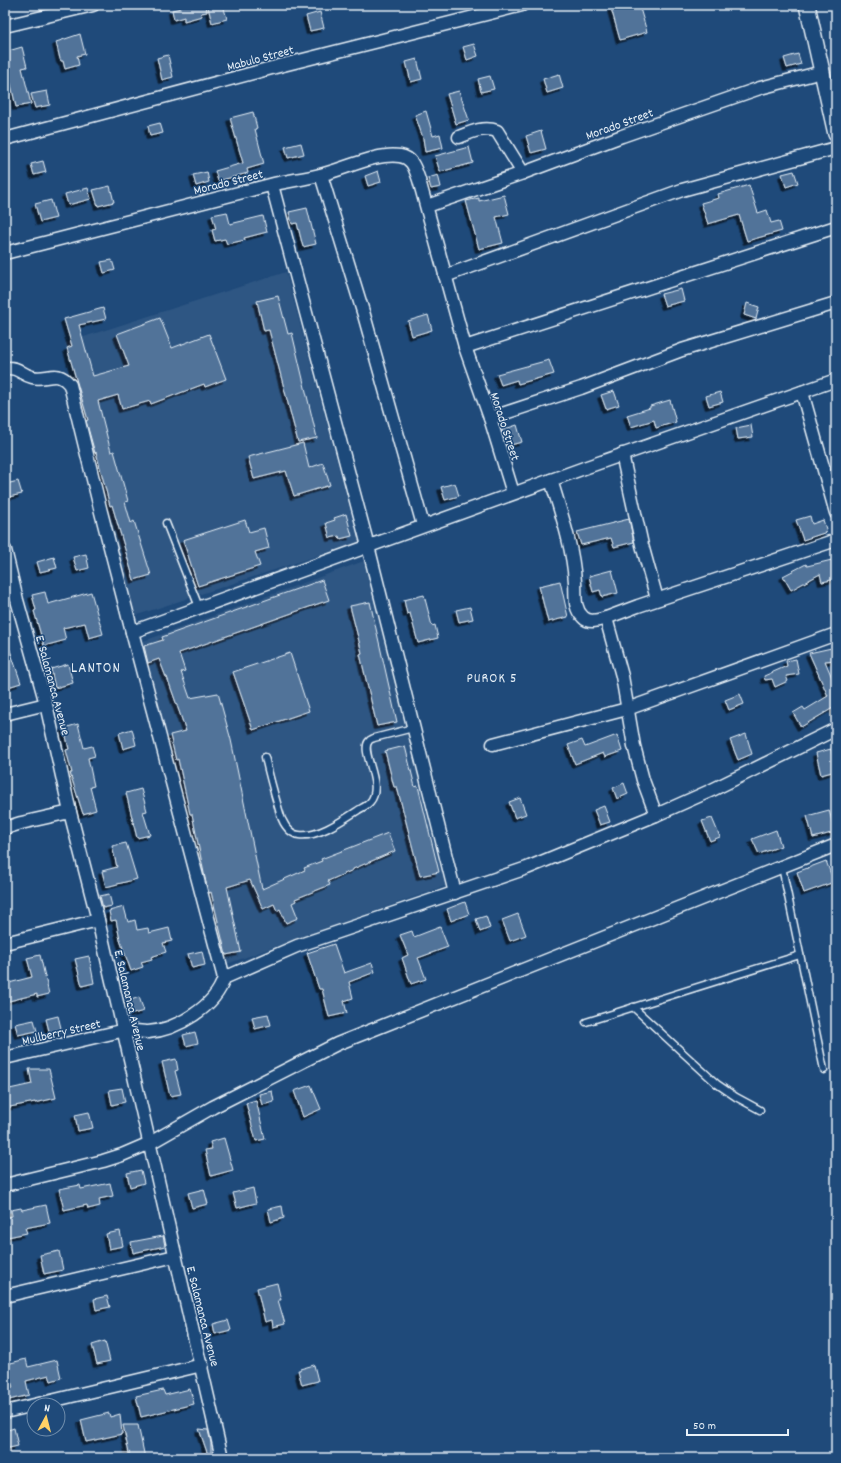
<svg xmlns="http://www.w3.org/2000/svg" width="841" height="1463" font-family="Dekko,sans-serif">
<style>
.built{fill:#2e5683}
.building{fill:#517399;stroke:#e8f1f8;filter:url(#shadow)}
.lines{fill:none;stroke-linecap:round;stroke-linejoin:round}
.service-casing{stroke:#e8f1f8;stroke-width:9}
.minor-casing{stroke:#e8f1f8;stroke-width:15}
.tertiary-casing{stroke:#e8f1f8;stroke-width:18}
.service{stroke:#1f4a7a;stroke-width:6}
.minor{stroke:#1f4a7a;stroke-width:12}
.tertiary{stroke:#1f4a7a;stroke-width:15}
.labels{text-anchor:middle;stroke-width:3;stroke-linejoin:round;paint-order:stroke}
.street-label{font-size:13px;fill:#e8f1f8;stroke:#1f4a7a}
.neighbourhood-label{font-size:14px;letter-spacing:1px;fill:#e8f1f8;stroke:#1f4a7a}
.quarter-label{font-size:15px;letter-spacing:1px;fill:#e8f1f8;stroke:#1f4a7a}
</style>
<defs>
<filter id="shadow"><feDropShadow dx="-3.5" dy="3.5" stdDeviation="0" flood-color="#0009"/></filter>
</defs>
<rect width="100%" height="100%" fill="#1f4a7a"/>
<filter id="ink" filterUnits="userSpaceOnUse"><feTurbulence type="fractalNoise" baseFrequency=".025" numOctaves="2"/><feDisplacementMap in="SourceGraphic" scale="8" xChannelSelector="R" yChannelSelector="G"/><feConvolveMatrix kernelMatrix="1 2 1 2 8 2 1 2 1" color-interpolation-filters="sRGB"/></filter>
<g filter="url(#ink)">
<g class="built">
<path d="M286,272L359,542L134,616L65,343Z"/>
<path d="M364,561L448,885L224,965L141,642Z"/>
</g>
<g class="building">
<path d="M181,5H206L207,12L201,13L202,16L184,21V17L174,20L172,10L181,8Z"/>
<path d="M215,5H223L227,19L212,23L208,7Z"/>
<path d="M620,5H639L647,32L620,40L611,8Z"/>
<path d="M320,12L324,28L310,31L306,16Z"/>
<path d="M80,34L85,54L77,56L79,65L65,69L63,61H61L60,59L56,42Z"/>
<path d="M474,44L478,56L467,60L463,47Z"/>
<path d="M22,47L27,67L22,68L31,104L16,107L6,62H7L5,52Z"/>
<path d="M798,54L801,64L787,68L784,58Z"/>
<path d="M168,55L173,77L162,80L157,58Z"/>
<path d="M417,59L422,79L411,82L406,62Z"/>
<path d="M559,74L563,88L547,93L543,79Z"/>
<path d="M490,76L494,89L481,92L478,79Z"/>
<path d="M47,91L50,105L35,108L31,94Z"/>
<path d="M459,91L469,120L456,124L447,94Z"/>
<path d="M426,111L433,136L440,134L443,148L425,152L423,138L415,115Z"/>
<path d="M253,112L257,128L255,129L264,164L247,169L248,173L218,181L215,171L243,163L230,118Z"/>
<path d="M160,123L163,133L150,136L148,126Z"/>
<path d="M541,131L546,149L531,153L526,136Z"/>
<path d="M301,143L304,154L288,158L285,147Z"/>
<path d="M469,147L473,163L440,172L435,156Z"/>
<path d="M43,161L46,172L34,175L31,164Z"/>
<path d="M378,171L381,182L368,186L365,176Z"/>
<path d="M794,171L798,183L786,187L782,174Z"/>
<path d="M207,172L209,182L196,186L193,175Z"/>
<path d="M438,175L441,187L431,189L428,178Z"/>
<path d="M749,185L758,213L767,210L771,223L779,221L782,231L747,241L739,215L708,224L701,203L719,198L718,194Z"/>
<path d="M110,186L114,202L98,206L93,190Z"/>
<path d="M88,188L91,199L68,205L65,194Z"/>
<path d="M504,195L509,214L496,217L503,243L479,249L466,201L479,198V201Z"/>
<path d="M51,200L56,218L40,222L35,204Z"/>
<path d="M307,208L316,244L303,247L297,223L292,224L289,212Z"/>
<path d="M227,212L230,224L263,216L267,232L244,238L245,240L227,244L225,239L215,241L212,230L216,229L212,215Z"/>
<path d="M112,260L115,270L104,273L101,262Z"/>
<path d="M681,289L684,301L665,306L661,294Z"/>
<path d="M278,296L288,334L292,333L317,438L298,442L269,330L264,331L257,301Z"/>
<path d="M747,303L759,307L756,319L744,315Z"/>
<path d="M103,308L106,319L79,325L93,376L129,366L117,334L160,318L172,348L209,334L226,379L205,387L204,384L151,404L150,401L122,409L118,395L98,401L111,452L114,451L128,501L125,502L131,523L134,521L151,575L134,580L112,505L110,506L96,452L95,453L86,421L88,420L67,348L72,346L64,319Z"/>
<path d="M428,315L432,330L412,336L408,321Z"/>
<path d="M549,360L554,374L518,384L517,380L501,385L497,374Z"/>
<path d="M614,391L619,405L606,409L601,395Z"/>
<path d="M720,392L723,402L709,406L706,396Z"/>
<path d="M670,400L676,422L656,428L654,420L631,427L627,415L650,408V406Z"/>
<path d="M517,425L522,442L507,446L502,430Z"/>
<path d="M751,425L753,437L738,439L736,428Z"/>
<path d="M303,443L309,468L323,463L330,485L294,496L286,471L254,479L248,457Z"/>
<path d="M18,481L22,494L9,497L6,484Z"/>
<path d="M455,483L459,496L445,500L441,487Z"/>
<path d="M346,514L352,536L340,539L339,536L330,538L326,523L335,520L334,518Z"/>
<path d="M810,516L812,524L823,520L827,532L803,540L796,520Z"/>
<path d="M629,519L634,542L614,547L611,538L581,545L577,532Z"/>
<path d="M245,520L249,532L264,528L269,548L255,552L260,566L198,586L183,540Z"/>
<path d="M86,554L89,568L77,571L73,557Z"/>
<path d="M54,557L57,568L40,572L37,562Z"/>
<path d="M836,559V579L822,582L820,574L791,590L783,576L806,564L807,566Z"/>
<path d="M612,570L618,593L602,597L600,590L593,592L589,576Z"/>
<path d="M322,580L329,600L179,653L185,671L181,672L190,698L218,693L231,740L262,889L305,870L304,868L322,861L321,859L388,833L395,851L353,869V870L328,881L330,885L295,899L296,901L292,903L298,918L286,923L280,909L277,911L274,904L263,909L250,880L227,887L241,952L226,955L211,892L209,893L206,883L192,814H190L178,759L176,760L170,735L186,731L167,677H166L159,659L148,663L144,646L163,640L162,637Z"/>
<path d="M560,581L568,617L548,622L539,586Z"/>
<path d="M45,592L48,604L91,592L103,634L89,638L85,623L63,628L66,640L44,646L34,611L36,610L32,595Z"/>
<path d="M424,595L432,626L435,625L438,638L418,643L410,613L407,614L404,600Z"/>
<path d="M370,602L397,722L377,726L360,654L362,653L350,606Z"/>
<path d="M470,607L473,619L459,622L456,610Z"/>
<path d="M5,641H7L21,683L5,688Z"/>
<path d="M836,647V660L825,661L836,687V715L833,708L801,727L793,713L803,707L805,710L828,696L809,653Z"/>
<path d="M290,653L309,711L253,730L233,672Z"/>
<path d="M796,659L799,674L786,676L788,681L775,687L772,679L765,680L764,676L787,666L786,661Z"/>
<path d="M68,664L73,683L55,688L51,669Z"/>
<path d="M740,694L744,704L729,710L725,700Z"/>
<path d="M78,724L84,748L92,746L95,756L88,758L94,786L90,787L96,810L83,814L70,773H72L66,750L69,749L64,728Z"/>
<path d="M132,729L136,745L123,749L119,733Z"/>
<path d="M746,734L752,754L738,760L730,740Z"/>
<path d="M617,735L622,751L605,757L603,753L575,764L568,745L582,740L585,747Z"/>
<path d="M405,746L415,787L418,786L439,872L420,876L397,787H394L385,751Z"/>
<path d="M831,749L836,771L821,775L816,753Z"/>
<path d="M624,783L628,794L617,799L613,788Z"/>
<path d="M141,789L147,811L143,812L150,835L137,838L126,793Z"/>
<path d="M520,798L526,814L515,818L509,802Z"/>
<path d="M604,806L610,822L600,825L594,810Z"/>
<path d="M829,810L835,832L813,838L807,816Z"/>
<path d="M712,818L720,837L710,841L702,821Z"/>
<path d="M776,830L781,846L759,854L752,839Z"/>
<path d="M126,843L137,879L106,887L102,871L117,867L112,846Z"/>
<path d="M826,861L834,882L804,893L797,872Z"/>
<path d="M109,894L112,906L103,908L100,896Z"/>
<path d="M465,902L469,914L451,921L447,909Z"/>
<path d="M124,907L128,922L135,920L137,930L148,928L149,933L169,928L172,941L163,943L166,952L151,957L152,959L141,962L143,967L131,971L120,940L116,920L111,921L109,911Z"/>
<path d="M518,914L526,935L510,941L502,920Z"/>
<path d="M486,916L490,928L480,932L476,919Z"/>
<path d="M440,927L448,947L418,958L426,979L411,984L402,958L408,955L400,935L412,931L414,937Z"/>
<path d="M334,944L344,973L372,963L375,972L349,982L353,998L344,1001L347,1013L329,1017L322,989H319L307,953Z"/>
<path d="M202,951L205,965L192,968L188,954Z"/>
<path d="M40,955L49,994L37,997V994L5,1002V984L32,977L27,958Z"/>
<path d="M89,956L94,983L82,986L75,959Z"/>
<path d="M139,997L144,1011L133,1014L129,1001Z"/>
<path d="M268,1014L271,1025L255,1029L252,1017Z"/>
<path d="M58,1016L62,1032L50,1035L46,1019Z"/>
<path d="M34,1020L37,1031L18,1035L15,1024Z"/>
<path d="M195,1032L198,1043L186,1046L183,1035Z"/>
<path d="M176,1059L178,1070L175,1071L181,1094L170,1096L162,1062Z"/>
<path d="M29,1069H49L56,1098L35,1103V1102L5,1108V1090L32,1084Z"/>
<path d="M311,1085L321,1109L303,1117L294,1091Z"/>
<path d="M122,1088L125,1102L112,1105L109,1090Z"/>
<path d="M272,1091L274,1102L262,1105L259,1094Z"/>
<path d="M256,1100L265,1139L256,1141L246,1103Z"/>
<path d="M89,1112L93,1128L78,1131L75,1115Z"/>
<path d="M224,1138L233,1170L211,1176L205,1150L212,1149L210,1142Z"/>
<path d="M141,1170L144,1183L130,1187L127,1173Z"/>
<path d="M110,1183L113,1196L99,1199L100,1206L88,1209L87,1205L64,1210L59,1189L80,1185L81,1189Z"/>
<path d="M253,1188L256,1203L237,1208L233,1193Z"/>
<path d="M204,1189L208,1204L192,1208L188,1193Z"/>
<path d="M46,1205L50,1223L25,1228L27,1233L8,1237L5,1218L12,1216L11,1210L21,1208L22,1210Z"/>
<path d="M282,1206L284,1218L271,1222L268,1209Z"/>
<path d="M120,1231L123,1246L109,1249L106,1234Z"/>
<path d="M163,1236L165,1246L133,1253L131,1242Z"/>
<path d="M59,1251L63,1270L44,1274L40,1255Z"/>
<path d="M277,1283L281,1300H278L285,1324L273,1327L272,1320L265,1322L257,1288Z"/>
<path d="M107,1296L110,1307L96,1310L94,1299Z"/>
<path d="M228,1320L231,1330L215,1334L213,1324Z"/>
<path d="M105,1341L110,1361L97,1364L92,1345Z"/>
<path d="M26,1359L28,1367L57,1360L61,1378L51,1381L49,1375L26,1381L29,1395L9,1400L7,1389L13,1388L7,1364Z"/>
<path d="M314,1365L318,1381L302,1385L298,1370H300V1369Z"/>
<path d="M190,1389L194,1404L141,1417L136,1396L163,1390L165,1395Z"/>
<path d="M109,1413L110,1417L120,1414L122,1434L86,1442L81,1420Z"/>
<path d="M123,1425H138L145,1458H130Z"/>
<path d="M14,1428L18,1446L5,1449V1431Z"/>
<path d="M199,1429L208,1430L211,1443V1458H209Z"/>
</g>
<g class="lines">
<g class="service-casing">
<g id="service">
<path d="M166,523L199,607"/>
<path d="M265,757C269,775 274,793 279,810C281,820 288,834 299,835C317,838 343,820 357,811C361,808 367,806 370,802C385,785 359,751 369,741C370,739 372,739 374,738L413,728"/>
<path d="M782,867L824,1070"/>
<path d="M633,1007L717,1084L736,1097L760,1110"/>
<path d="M586,1022L800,955"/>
</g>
</g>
<g class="minor-casing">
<g id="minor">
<path d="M5,26L93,5"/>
<path d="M459,137C471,132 484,126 497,131L523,173"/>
<path d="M5,139L283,65L522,5"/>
<path d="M321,175L364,315L423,525"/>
<path d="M272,185L368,546L455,893"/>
<path d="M427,206L523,173L622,136L760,88L822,72"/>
<path d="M5,253C93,230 181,207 270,185C286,181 304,179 320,175C343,170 377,152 400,156C413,158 415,169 419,180L465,347L490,418L513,493"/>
<path d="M445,276L682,190L836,148"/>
<path d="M465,347L836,227"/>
<path d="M5,368C20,367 20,374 32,377C47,381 57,368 70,385L101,512L132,632L224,978"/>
<path d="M802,392L836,513"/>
<path d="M490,418L581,388L682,350L836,303"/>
<path d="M622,454L642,545L657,599"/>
<path d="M551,480C561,513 573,547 575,582C576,594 573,608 583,617C589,624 599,620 606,618"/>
<path d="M5,550L17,600L46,704L70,812L98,920L222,1458"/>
<path d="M132,632L587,467L836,380"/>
<path d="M5,714L46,704"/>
<path d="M493,744L627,709L836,634"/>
<path d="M656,815L643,780L634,746L622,676L606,618L638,606L836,540"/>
<path d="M5,828L21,823L70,812"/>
<path d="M5,943L98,920"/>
<path d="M5,1058C44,1049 82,1040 121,1031C130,1029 139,1032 148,1032C177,1030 216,1006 224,978L297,946L527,868L656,815L712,790L836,729"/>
<path d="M5,1185L103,1161L122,1155L150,1143L213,1107L337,1044L836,845"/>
<path d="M5,1296L175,1256"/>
<path d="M5,1412L202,1365"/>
</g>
</g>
<g class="tertiary-casing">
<path id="tertiary" d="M807,5L836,134"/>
</g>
<use href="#service" class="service"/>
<use href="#minor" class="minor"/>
<use href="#tertiary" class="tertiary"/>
</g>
</g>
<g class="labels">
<g class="street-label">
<text transform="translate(260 57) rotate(-15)" y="5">Mabulo Street</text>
<text transform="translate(619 123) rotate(-20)" y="5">Morado Street</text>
<text transform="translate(228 181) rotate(-14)" y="5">Morado Street</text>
<text transform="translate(506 426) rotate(72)" y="5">Morado Street</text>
<text transform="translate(54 685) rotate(75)" y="5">E. Salamanca Avenue</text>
<text transform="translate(131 1000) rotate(77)" y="5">E. Salamanca Avenue</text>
<text transform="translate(61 1031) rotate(-13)" y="5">Mullberry Street</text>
<text transform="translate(204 1316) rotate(76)" y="5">E. Salamanca Avenue</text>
</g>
<g class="neighbourhood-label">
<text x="492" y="682">PUROK 5</text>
</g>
<g class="quarter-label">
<text x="96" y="672">LANTON</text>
</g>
</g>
<rect width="841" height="1463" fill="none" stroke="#1f4a7a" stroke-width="20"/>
<rect x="10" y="10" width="821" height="1443" fill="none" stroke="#e8f1f8" stroke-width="1.5" filter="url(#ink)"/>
<g transform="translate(46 1417) rotate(7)"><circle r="19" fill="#1f4a7a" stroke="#6f8dac"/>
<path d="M0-3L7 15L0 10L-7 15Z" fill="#ffd166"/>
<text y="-6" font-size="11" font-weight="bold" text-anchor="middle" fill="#e8f1f8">N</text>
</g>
<path d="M687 1429v6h101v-6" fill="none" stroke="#e8f1f8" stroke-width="2"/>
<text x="693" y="1429" font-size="12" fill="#e8f1f8" stroke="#1f4a7a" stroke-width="3" paint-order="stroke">50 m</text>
</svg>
